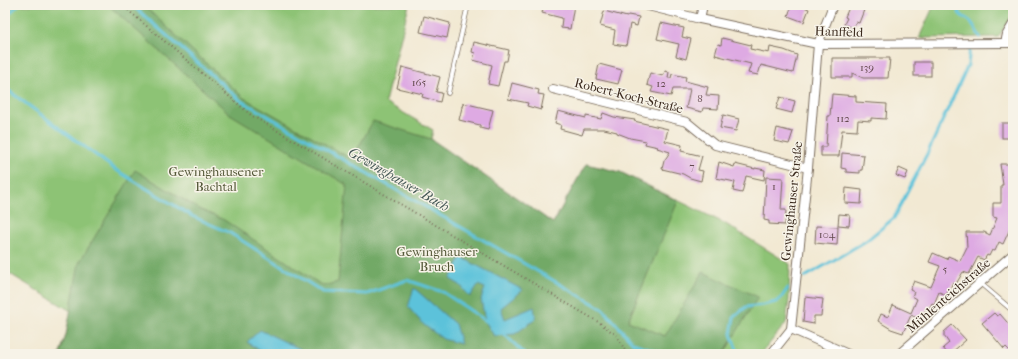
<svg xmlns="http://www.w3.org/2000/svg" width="1018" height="359" font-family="'IM FELL French Canon',serif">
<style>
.green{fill:#8dc375;stroke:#64764a}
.forest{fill:#72a966;stroke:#566a42}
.water{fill:#5cc2da;stroke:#4c767c}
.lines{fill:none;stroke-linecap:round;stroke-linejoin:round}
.stream{stroke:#5cc2da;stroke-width:3}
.building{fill:#deaae3}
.lane-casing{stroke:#7b6d5d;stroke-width:5.5}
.street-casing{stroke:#7b6d5d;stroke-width:10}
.path{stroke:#7b6d5d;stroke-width:2;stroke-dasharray:1 3;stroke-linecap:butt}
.lane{stroke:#fff;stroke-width:4}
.street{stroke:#fff;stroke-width:8}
.labels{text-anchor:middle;stroke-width:3;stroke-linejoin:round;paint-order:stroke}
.number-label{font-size:11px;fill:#644a4f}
.street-label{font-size:13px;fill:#3b2a1e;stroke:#f7f3e8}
.park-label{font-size:13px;fill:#545838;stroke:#f7f3e8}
.water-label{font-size:14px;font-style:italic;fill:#455856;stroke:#f7f3e8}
</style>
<rect width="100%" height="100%" fill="#f7f3e8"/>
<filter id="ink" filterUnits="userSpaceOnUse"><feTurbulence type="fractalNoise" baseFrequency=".025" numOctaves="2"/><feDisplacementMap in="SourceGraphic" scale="8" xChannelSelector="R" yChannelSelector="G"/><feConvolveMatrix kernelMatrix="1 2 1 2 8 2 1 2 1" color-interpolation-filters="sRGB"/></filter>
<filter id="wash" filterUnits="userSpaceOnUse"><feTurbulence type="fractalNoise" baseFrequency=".012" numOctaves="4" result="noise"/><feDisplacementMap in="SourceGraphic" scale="16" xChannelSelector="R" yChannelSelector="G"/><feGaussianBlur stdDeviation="0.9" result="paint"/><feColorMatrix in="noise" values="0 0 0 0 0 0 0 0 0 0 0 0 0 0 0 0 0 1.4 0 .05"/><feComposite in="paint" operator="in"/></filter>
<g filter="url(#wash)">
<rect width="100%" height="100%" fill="#f2e9d3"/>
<g class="green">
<path d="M5,5H409L385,102L433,130L431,139L553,223L586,164L620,172L724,223L790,264L789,300L786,323L761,354H724L730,343L665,336L628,321L658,248L60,354L66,335L71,311L5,271Z"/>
<path d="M934,5H1013V15L998,37L919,38Z"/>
</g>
<path class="forest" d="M108,5H143L244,98L352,159L373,121L431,139L553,223L586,164L620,172L678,201L628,321L665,336L703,272L758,297L730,343L724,354H60L66,335L79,263L135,170L201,210L224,220L323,286L338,282L347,185L230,114Z"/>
<g class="water">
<path d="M461,257L523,290L501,308L505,319L534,307L536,319L515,334L494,336L485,321L481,299L485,288L478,285L470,297L460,285L450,279Z"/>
<path d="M414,288L455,324L461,344L443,339L424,325L408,307Z"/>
<path d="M260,330L305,351L265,354L247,342Z"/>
</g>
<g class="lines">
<g class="stream">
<path d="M132,5L240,100L603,309L633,343L666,354"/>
<path d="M957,5C957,17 965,16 971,22C975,27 977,32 980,37"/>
<path d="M5,18L18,5"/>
<path d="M5,88L116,170L192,216L230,233L323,292L367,294L407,280L443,292L489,323"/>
<path d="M805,277L866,241L894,218L928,152L968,65L970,48"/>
<path d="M503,333L525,354"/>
<path d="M736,354L737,350L731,334L734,317L746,307L763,305L776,302L781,298L788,288"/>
</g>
</g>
<g id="blocks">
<g class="building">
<path d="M544,5H574L570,29L561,28L562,18L542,13Z"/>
<path d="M792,5H798L809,9L804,22L788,16Z"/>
<path d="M850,5H862L860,9L864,10L859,23L856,22L853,28L844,24L847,18L845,17Z"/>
<path d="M604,11L627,17L628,15L639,17L637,26L630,24L626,46L613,44L615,30L600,26Z"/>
<path d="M424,16L450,23L447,38L420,32Z"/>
<path d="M661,23L684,28L682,37L691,39L686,59L676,56L679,44L657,39Z"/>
<path d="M722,38L751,45L750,49L769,53L770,47L784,50L797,55L793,73L761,65L758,75L748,73L751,64L715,55L718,44L721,45Z"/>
<path d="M474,42L509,50L507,61H504L498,86L488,84L492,65L473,60L475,53L472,52Z"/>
<path d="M832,58H890L888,78H863L852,73V77H832Z"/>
<rect x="914" y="62" width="17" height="14"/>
<path d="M599,64L622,70L618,84L596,79Z"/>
<path d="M402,67L440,77L436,92L442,93L440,102L422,97L423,94L397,88Z"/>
<path d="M665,71L669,72L668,78H671L672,74L686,77L685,81L708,87L706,95L719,96L718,109L703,108L702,112L686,108L690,89H673L671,96L651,92L653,87L647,85L650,73L663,76Z"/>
<path d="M512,83L539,90L538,94L544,95L541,110L527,106L528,103L508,99Z"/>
<path d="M832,94L856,96V102L887,104L886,119L871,118V121L858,120L857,131L842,130L839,156H821V147H826L828,116H830Z"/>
<path d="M780,97L795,101L792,113L776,109Z"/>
<path d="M463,103L493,110L488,130L480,128V125L459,120Z"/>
<path d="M558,111L586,118V116L601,119L603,113L614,117L635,120L634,121L668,129L665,141L682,145L681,151L702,156L698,170L703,171L701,181L690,178L683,174L662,169L664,161L670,152L657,148L658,147L645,144L646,141L630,138L617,133V132L604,129H584L582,135L560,129L561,125L555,123Z"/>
<path d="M723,115L739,119L736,131L720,128Z"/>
<rect x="1002" y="123" width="11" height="15"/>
<path d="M777,128L793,132L789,144L774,141Z"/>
<path d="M842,153L864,155L862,170H860V173L846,172V169L841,168Z"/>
<path d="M719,162L734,167L735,164L755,169V168L765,170L764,180L746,176L742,193L733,191L735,182L716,178Z"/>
<path d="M1000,164H1013V222L1003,244L999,242L995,251L992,250L989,256L987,255L984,260L978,257L969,274L963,272L956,284L953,282L949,291L948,290L946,295L939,292L934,304L932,303L929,309L927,308L921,320L911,315L903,333L891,329L878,321L881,314L888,317L893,305L911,313L917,299L912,296L914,292L910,290L914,281L931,287L940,266L929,262L933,253L947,259L948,256L960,261L967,247L966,232H984L990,235L997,218L993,217V203H1001V185H1003Z"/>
<path d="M899,168L908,172L905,179L897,176L896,175Z"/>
<path d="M766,177L783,178L781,210H786L785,225L769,224V221L764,220Z"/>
<path d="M846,188L862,190L861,204L845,203Z"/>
<path d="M839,214L850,215L849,226L838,225Z"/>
<path d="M816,226L838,227L837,245L815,243Z"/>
<path d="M805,297L823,299L821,316H814V324L803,322Z"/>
<path d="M994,313L997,316L1000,314L1013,329V354L1006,347L1004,349L982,323Z"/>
<path d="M952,325L966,340L951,353H947L943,348L949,343L944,336V332Z"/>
</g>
</g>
</g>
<g filter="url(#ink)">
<use href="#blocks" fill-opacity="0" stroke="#7b6d5d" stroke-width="1"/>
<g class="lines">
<g class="lane-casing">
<g id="lane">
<path d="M448,93L468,5"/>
<path d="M980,283L1013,311"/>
</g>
</g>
<g class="street-casing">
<g id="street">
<path d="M644,5L700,19L818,44L1013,43"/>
<path d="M700,19L703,5"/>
<path d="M1005,43L1007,34L1013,24"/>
<path d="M553,89L687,122L715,145L808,168"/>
<path d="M791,329L848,354"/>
<path d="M771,354L791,329L808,168L818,44L833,5"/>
<path d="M899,354L1013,254"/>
</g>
</g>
<path class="path" d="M122,5L251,115L600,323L617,336L627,354"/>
<use href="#lane" class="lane"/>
<use href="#street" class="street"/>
</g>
</g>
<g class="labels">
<g class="number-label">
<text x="867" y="71">139</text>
<text x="419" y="86">165</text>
<text x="661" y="87">12</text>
<text x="700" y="102">8</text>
<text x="843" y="122">112</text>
<text x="692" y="170">7</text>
<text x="774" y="190">1</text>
<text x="827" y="238">104</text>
<text x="945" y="273">5</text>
</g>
<g class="street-label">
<text transform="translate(839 31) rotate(2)" y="5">Hanffeld</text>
<text transform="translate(629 95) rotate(14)" y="5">Robert-Koch-Straße</text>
<text transform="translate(791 201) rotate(-84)" y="5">Gewinghauser Straße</text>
<text transform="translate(948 295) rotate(-41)" y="5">Mühlenteichstraße</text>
</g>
<g class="park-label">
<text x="216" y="176">Gewinghausener<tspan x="216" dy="15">Bachtal</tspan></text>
<text x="437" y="256">Gewinghauser<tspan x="437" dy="15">Bruch</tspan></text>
</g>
<g class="water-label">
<text transform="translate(399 179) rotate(30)" y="5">Gewinghauser Bach</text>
</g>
</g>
<rect width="1018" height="359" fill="none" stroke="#f7f3e8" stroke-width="20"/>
</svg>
